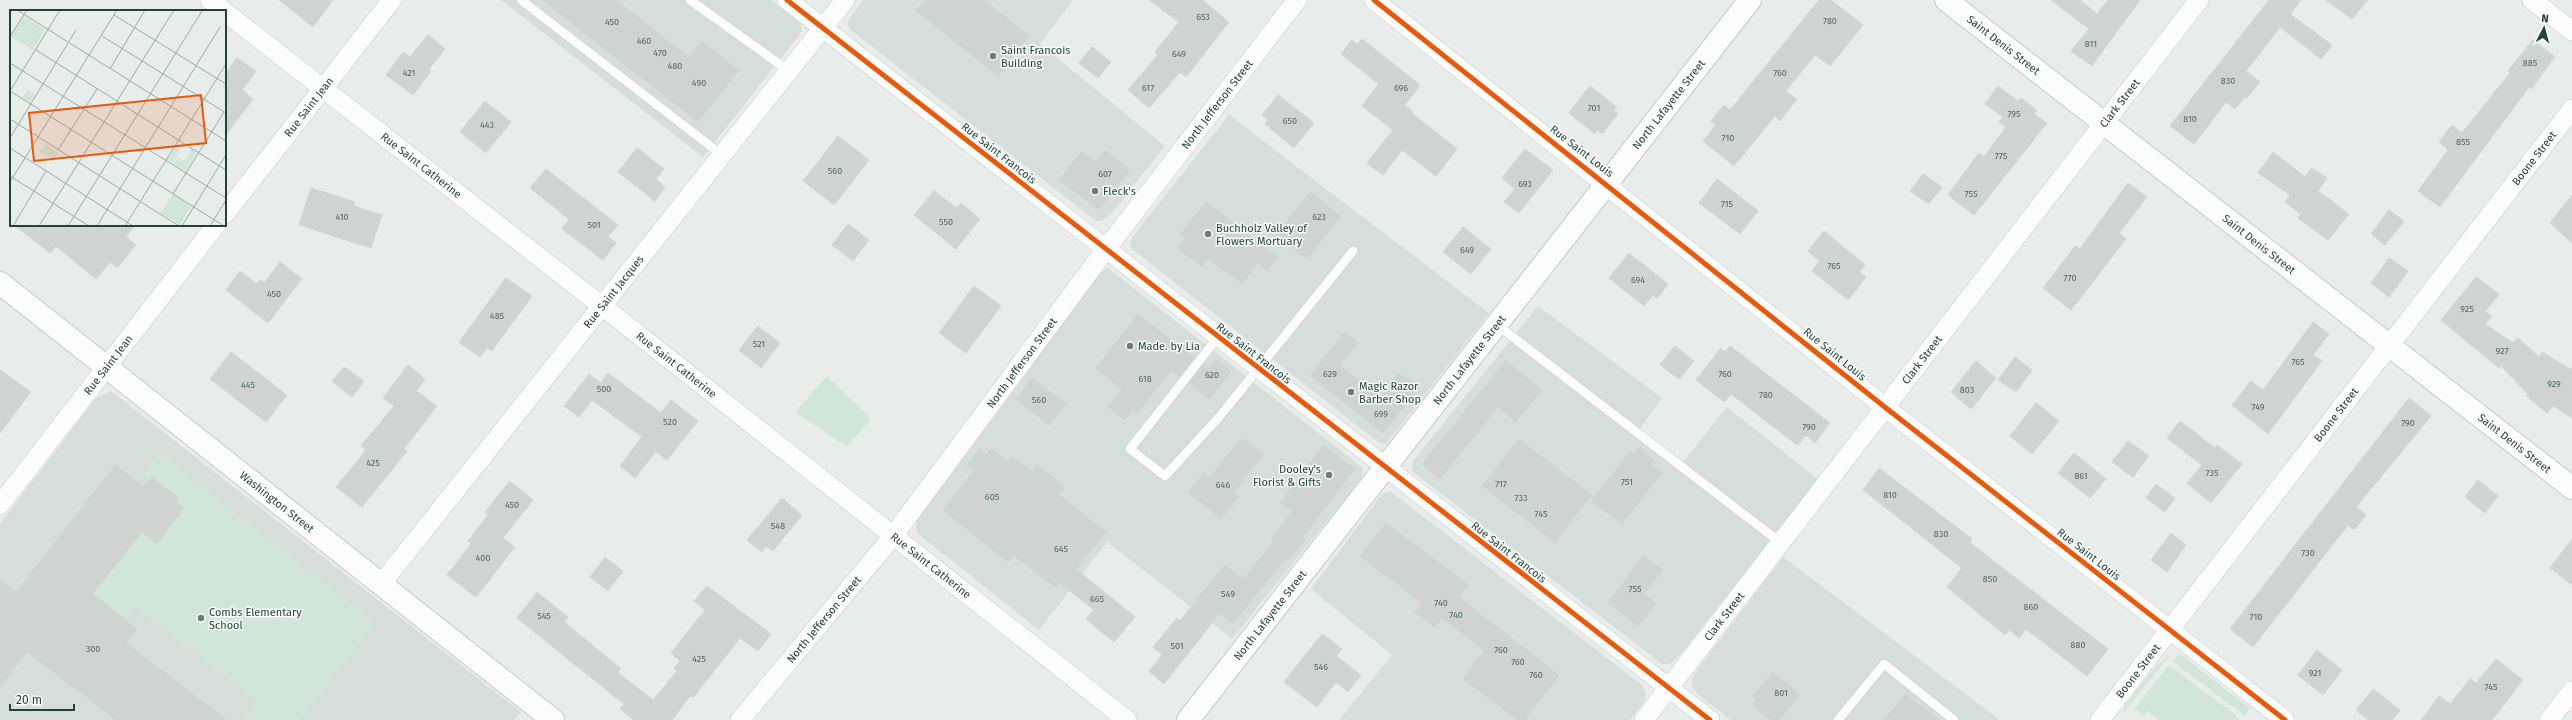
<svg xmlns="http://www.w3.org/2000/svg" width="2572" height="720" font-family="'Fira Sans',sans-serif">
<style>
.built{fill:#d6dedb}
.green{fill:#d1e6d8}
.building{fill:#cfd4d2;stroke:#d1d6d4}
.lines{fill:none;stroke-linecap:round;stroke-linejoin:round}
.lane-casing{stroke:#c5cac8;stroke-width:10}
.street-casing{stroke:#c5cac8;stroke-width:20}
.secondary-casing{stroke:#c3cbc8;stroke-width:24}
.lane{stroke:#fcfcfc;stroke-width:9}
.street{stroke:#fcfcfc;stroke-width:19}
.secondary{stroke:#fcfcfc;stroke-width:22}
.cycleway-casing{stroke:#f7fbf9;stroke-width:8}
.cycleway{stroke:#e8590c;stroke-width:5}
.poi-dot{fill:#697e78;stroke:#f7fbf9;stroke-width:1.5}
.labels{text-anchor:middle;stroke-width:3;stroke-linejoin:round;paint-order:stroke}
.number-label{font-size:9px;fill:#506761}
.street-label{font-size:11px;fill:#24423a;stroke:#f7fbf9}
.poi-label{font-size:11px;fill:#24423a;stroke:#f7fbf9;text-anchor:start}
.inset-road{fill:none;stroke:#9aa9a4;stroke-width:1}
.view{fill:#e8590c;fill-opacity:0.15;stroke:#e8590c;stroke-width:2}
.inset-edge{fill:none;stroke:#24423a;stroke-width:2}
</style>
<rect width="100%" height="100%" fill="#e8edeb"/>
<g class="built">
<path d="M501,0H771L799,22L802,28L800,34L703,157Z"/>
<path d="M863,0H1073L1040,44L1165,146L1111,214L1102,221H1096L852,31L848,26V21Z"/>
<path d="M1229,115L1489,313L1386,444L1379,443L1132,249L1130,243L1133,236Z"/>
<path d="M1108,268L1363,468L1361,479L1232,639L1107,542L1039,630L918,534L916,529L917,518L1100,273Z"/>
<path d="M1538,306L1662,398L1639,430L1683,462L1727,407L1818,479L1682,653L1670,664H1662L1412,471L1413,461Z"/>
<path d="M110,391L115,394L521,712L514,720H0V524L96,398Z"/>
<path d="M1390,491L1642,685L1646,694L1645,700L1630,720H1339L1392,655L1311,589L1382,494Z"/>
<path d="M1783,557L2000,720H1731L1697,694L1692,685V680L1695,673Z"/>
</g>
<g class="green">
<path d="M827,376L871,419L847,447L795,412Z"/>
<path d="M159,454L374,623L298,720H245L258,701L135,606L125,619L93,594L142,532L157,543L184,509L142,475Z"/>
<path d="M2180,654L2250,708L2245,716L2172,661Z"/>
<path d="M2168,656V658L2123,713L2124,707L2152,671Z"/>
<path d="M2167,667L2174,669L2237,716L2239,720H2159L2148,711L2144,716L2135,708Z"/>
</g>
<g class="building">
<path d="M279,0H333L313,27Z"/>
<path d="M542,0H616L689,57L702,42L739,70L698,122Z"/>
<path d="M925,0H984L1029,36L998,76L916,11Z"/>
<path d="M1149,0H1202L1229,22L1186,77L1180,72L1149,108L1128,90L1158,55L1155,52L1179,22Z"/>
<path d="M1819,0H1831L1863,25L1830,66L1815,55L1786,91L1797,99L1780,121L1775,116L1734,166L1703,141L1716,125L1711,121L1724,105L1730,110Z"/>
<path d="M2051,0H2080L2097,14L2108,0H2140L2092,66L2071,51L2089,29Z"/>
<path d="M2269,0H2301L2290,14L2332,45L2321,59L2280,27L2246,71L2260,82L2247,98L2245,97L2235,109L2226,102L2194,144L2170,126Z"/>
<path d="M2326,0H2368L2352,19Z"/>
<path d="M428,35L445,49L429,69L431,71L413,95L386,75L403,52L410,57Z"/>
<path d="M1362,39L1420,85L1405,105L1413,112L1412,113L1457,149L1436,176L1402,150L1383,175L1367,163L1393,130L1362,106L1379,84L1341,54L1352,40L1357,44Z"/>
<path d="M2533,40L2555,57L2531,89L2529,87L2440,207L2418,191L2448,150L2439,142L2452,125L2462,133L2510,73L2508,71Z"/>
<path d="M1092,47L1111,62L1098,78L1079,63Z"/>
<path d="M237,58L256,71L242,90L253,99L225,136V74Z"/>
<path d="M1590,86L1617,107L1614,110L1618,114L1602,134L1597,130L1595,134L1569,113Z"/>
<path d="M1998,86L2018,101L2021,98L2037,110L2034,114L2047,123L1974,215L1948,195L1979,153L1984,157L2006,127L1999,122L2003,117L1985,104Z"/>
<path d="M1278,95L1314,123L1294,148L1265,124L1268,120L1262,115Z"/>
<path d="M485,101L511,122L486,153L460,132Z"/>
<path d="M838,136L869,160L834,205L803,181Z"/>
<path d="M637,148L664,169L656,179L665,187L655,201L618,172Z"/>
<path d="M1525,149L1553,170L1519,213L1504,202L1515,189L1502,178Z"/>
<path d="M1105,150L1130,170L1099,210L1059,180L1082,151L1096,162Z"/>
<path d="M2273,152L2305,177L2312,168L2327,178L2318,191L2349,214L2328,240L2298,218L2301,214L2285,202L2290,195L2258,173Z"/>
<path d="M546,169L618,225L608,237L616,243L603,260L562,229L569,219L530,188Z"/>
<path d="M1923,174L1942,187L1929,204L1910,191Z"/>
<path d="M1717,179L1758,211L1740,234L1699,203Z"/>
<path d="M2128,183L2147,197L2119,233L2126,239L2071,310L2043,288L2075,246L2080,249Z"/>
<path d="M311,188L355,202L354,206L382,215L371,248L299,225Z"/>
<path d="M934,191L956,208L961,203L980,219L956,249L914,215Z"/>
<path d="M1310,192L1341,216L1307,259L1276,235Z"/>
<path d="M2572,195V243L2550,223Z"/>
<path d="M1206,202L1278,257L1267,270L1258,263L1242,284L1208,258L1202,267L1177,248L1185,238L1180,234Z"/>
<path d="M2389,210L2404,221L2385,245L2371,234Z"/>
<path d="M848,224L869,240L853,261L832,245Z"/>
<path d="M14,225H135L126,237L136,245L117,268L110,262L96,279L56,246L50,253Z"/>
<path d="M1463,227L1491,249L1471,274L1443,252Z"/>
<path d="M1824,231L1865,265L1859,272L1866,277L1848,300L1812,271L1820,261L1808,251Z"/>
<path d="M1629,253L1668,284L1657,299L1653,295L1644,306L1609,278Z"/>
<path d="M2389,258L2408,271L2389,297L2371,283Z"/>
<path d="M280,262L302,279L268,323L226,290L240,271L257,284L260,280L264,283Z"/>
<path d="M2476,277L2499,294L2485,312L2492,316L2485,324L2513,343L2518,338L2539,357L2542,352L2572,370V418L2553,406L2547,413L2526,396L2528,394L2501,366L2499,368L2441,320Z"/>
<path d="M506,278L532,296L492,351L487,348L480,357L459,342Z"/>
<path d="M974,286L1001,306L966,353L939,333Z"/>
<path d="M1138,314L1194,358L1179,377L1171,370L1137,414L1132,411L1125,420L1108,407L1122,389L1096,368Z"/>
<path d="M2313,322L2329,334L2313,355L2322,361L2268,434L2232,405L2251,381L2263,390Z"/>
<path d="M758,326L780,343L761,368L739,350Z"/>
<path d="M1344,332L1358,342L1340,366L1381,397L1399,373L1420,387L1383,433L1310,376Z"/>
<path d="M1675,346L1694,361L1679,379L1660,365Z"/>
<path d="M1730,346L1830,423L1815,443L1806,435L1797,445L1731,394L1724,402L1696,380L1721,348L1725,352Z"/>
<path d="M231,352L287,395L266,422L210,379Z"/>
<path d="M2015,357L2032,370L2016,392L1998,380Z"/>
<path d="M1216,359L1231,371L1210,399L1189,384L1203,365L1208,369Z"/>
<path d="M1506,360L1542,390L1516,422L1498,407L1440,479L1422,464Z"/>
<path d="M1976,361L1996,378L1971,409L1951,392Z"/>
<path d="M408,365L425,379L416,391L437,406L404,449L407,451L362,507L336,487L366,450L361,446L394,406L383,398Z"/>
<path d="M344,367L364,381L352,397L332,381Z"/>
<path d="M0,370L31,392L0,433Z"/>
<path d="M608,373L661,413L671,400L698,421L667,460L656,451L635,478L620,466L642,437L592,400L579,417L564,406L589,374L601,383Z"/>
<path d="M1032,378L1066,404L1049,425L1016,399Z"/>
<path d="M2409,398L2431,416L2356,507L2366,515L2354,530L2348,525L2253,647L2230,629Z"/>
<path d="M2036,403L2059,421L2032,454L2010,436Z"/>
<path d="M2180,421L2215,448L2217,445L2242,464L2211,503L2187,483L2202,465L2167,438Z"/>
<path d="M1241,438L1264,454L1233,493L1239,497L1221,519L1188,492L1204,472L1210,477Z"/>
<path d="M1519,439L1592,495L1555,542L1482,486Z"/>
<path d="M2128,441L2149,456L2133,477L2112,462Z"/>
<path d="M1323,445L1355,469L1303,537L1306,539L1289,560L1286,558L1233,624L1220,613L1164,684L1149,671L1162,655L1153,647L1177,618L1180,621L1224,565L1243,579L1274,541L1271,539L1292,511L1280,503Z"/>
<path d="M1639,447L1655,461L1652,465L1662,473L1622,524L1591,501L1630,451L1633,454Z"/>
<path d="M980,448L987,454L991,449L1007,461L1011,456L1032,471L1037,465L1065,487L1059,495L1106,532L1076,569L1135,617L1114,642L1086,619L1094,610L1060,583L1056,588L1013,555L1008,562L943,510L973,471L966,466Z"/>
<path d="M2074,453L2106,479L2090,498L2058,473Z"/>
<path d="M115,465L143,486L152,477L179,498L176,502L184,508L157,544L142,532L93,594L137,629L126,643L227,720H116L27,652L0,687V580L16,592Z"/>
<path d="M1879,468L1972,539L1969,542L2108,649L2087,676L2026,629L2019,638L2009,630L2005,635L1947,587L1962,568L1863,490Z"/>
<path d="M2478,480L2498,496L2485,513L2465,497Z"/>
<path d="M510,481L533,500L503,538L515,547L476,597L447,575L471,544L468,541L488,515L485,512Z"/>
<path d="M2156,484L2175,498L2165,512L2146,498Z"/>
<path d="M782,498L802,515L773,551L766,546L762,552L747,540Z"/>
<path d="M1386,523L1469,585L1459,597L1559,675L1525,720H1517L1463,679L1484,650L1442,618L1435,627L1415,612L1422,603L1360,556Z"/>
<path d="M2171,533L2186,545L2167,572L2151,560Z"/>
<path d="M2572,539V585L2550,568Z"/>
<path d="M1643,555L1663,570L1644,594L1656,603L1638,626L1608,603Z"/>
<path d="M605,557L623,571L608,591L590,577Z"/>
<path d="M707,586L771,634L758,651L740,638L693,698L690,696L672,720H634L620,709L624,704L517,618L537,592L568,617L564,622L621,669L617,672L653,700L677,671L674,668L680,661L671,653L705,610L694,601Z"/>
<path d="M1322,634L1342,649L1336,656L1361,675L1348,692L1336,682L1317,707L1284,682Z"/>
<path d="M2317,650L2342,670L2323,695L2298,675Z"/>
<path d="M2496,659L2523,680L2492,720H2421L2439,696L2450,704L2470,679L2476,683Z"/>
<path d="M1772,672L1800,694L1780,720H1771L1753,706L1757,701L1753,697Z"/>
<path d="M2373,689L2400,710L2392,720H2368L2356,710Z"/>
<path d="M1905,694L1939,720H1884Z"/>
</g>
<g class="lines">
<g class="lane-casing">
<g id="lane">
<path d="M521,0L722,155"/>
<path d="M690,0L789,71"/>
<path d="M1497,325L1781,543"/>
<path d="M1218,337L1130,449L1165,476L1220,416L1353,251"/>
<path d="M1838,720L1884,664L1954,720"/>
</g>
</g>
<g class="street-casing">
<g id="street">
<path d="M210,0L224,11"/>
<path d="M787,0L1710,720"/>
<path d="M1374,0L1886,408L2285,720"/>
<path d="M2532,0L2572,31"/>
<path id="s1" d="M225,12L602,306L1127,720"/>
<path id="s2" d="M225,214L392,0"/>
<path id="s3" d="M0,505L216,225"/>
<path id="s4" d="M382,583L845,0"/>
<path id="s5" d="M740,720L893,536L1106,249L1297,0"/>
<path id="s6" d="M1644,720L2199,0"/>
<path id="s7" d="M2100,720L2572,109"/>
<path d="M2549,720L2572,691"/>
</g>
</g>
<g class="secondary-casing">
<g id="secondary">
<path id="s8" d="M1946,0L2572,488"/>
<path id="s9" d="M0,283L553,720"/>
<path id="s10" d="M1188,720L1750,0"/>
</g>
</g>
<use href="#lane" class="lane"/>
<use href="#street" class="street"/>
<use href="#secondary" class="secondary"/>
<g class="cycleway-casing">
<g id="cycleway">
<path d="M787,0L1710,720"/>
<path d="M1374,0L1886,408L2285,720"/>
</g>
</g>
<use href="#cycleway" class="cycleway"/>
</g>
<g class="poi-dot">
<circle cx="993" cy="56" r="4"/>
<circle cx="1095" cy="191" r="4"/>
<circle cx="1208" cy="234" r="4"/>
<circle cx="1130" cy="346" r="4"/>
<circle cx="1351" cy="392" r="4"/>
<circle cx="1329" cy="475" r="4"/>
<circle cx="201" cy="618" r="4"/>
</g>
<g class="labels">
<g class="number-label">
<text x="1203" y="20">653</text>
<text x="1830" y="24">780</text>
<text x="612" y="25">450</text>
<text x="644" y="44">460</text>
<text x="2091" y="47">811</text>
<text x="660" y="56">470</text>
<text x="1179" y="57">649</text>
<text x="2530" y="66">885</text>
<text x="675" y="69">480</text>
<text x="409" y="76">421</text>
<text x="1780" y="76">760</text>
<text x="2228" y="84">830</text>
<text x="699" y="86">490</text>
<text x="1148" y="91">617</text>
<text x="1401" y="91">696</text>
<text x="1594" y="111">701</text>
<text x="2014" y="117">795</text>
<text x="2190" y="122">810</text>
<text x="1290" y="124">650</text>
<text x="487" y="128">443</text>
<text x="1728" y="141">710</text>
<text x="2463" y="145">855</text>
<text x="2001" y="159">775</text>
<text x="835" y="174">560</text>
<text x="1105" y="177">607</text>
<text x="1525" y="187">693</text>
<text x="1971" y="197">755</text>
<text x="1727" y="207">715</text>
<text x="342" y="220">410</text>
<text x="1319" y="220">623</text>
<text x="946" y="225">550</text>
<text x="594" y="228">501</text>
<text x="1467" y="253">649</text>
<text x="1834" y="269">765</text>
<text x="2070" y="281">770</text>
<text x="1638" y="283">694</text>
<text x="274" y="297">450</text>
<text x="2467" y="312">925</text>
<text x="497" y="319">485</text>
<text x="759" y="347">521</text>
<text x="2502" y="354">927</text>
<text x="2298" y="365">765</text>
<text x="1330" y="377">629</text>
<text x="1725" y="377">760</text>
<text x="1212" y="378">620</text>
<text x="1145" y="382">618</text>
<text x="2554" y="387">929</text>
<text x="248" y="388">445</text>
<text x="604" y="392">500</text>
<text x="1967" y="393">803</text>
<text x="1766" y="398">780</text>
<text x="1039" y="403">560</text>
<text x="2258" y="410">749</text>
<text x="1381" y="417">699</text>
<text x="670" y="425">520</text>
<text x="2408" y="426">790</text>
<text x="1809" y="430">790</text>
<text x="373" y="466">425</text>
<text x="2212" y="476">735</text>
<text x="2081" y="479">861</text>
<text x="1627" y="485">751</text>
<text x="1501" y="487">717</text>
<text x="1223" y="488">646</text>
<text x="1890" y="498">810</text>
<text x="992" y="500">605</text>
<text x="1521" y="501">733</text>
<text x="512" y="508">450</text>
<text x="1541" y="517">745</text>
<text x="778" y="529">548</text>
<text x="1941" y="537">830</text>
<text x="1061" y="552">645</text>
<text x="2308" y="556">730</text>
<text x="483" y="561">400</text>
<text x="1990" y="582">850</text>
<text x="1635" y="592">755</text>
<text x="1228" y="597">549</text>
<text x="1097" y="602">665</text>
<text x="1441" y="606">740</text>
<text x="2031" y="610">860</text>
<text x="1456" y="618">740</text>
<text x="544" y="619">545</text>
<text x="2256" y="620">710</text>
<text x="2078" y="648">880</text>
<text x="1177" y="649">501</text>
<text x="93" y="652">300</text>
<text x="1501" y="653">760</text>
<text x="699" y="662">425</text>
<text x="1518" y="665">760</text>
<text x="1321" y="670">546</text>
<text x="2315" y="676">921</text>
<text x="1536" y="678">760</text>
<text x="2491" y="690">745</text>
<text x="1781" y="696">801</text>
</g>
<g class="street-label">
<text dy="4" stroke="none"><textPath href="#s8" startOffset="73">Saint Denis Street</textPath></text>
<text dy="4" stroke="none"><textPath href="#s6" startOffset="779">Clark Street</textPath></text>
<text dy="4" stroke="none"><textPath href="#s5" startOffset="779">North Jefferson Street</textPath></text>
<text dy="4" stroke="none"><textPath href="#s10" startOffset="781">North Lafayette Street</textPath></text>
<text dy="4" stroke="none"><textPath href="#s2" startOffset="136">Rue Saint Jean</textPath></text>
<text transform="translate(1582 151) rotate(38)" y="4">Rue Saint Louis</text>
<text transform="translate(999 153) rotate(38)" y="4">Rue Saint Francois</text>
<text dy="4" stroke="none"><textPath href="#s7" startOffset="710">Boone Street</textPath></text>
<text dy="4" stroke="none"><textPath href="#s1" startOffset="249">Rue Saint Catherine</textPath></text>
<text dy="4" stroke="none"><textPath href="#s8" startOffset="397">Saint Denis Street</textPath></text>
<text dy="4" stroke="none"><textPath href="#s4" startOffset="372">Rue Saint Jacques</textPath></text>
<text transform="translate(1254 353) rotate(38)" y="4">Rue Saint Francois</text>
<text transform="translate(1835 354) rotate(39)" y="4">Rue Saint Louis</text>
<text dy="4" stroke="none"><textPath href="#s10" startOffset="457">North Lafayette Street</textPath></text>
<text dy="4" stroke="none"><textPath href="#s6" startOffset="455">Clark Street</textPath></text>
<text dy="4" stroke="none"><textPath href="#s5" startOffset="455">North Jefferson Street</textPath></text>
<text dy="4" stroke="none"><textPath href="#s3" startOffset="177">Rue Saint Jean</textPath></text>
<text dy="4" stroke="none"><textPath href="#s1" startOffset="573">Rue Saint Catherine</textPath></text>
<text dy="4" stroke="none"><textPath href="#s7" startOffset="386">Boone Street</textPath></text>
<text dy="4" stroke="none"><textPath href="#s8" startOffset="721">Saint Denis Street</textPath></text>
<text dy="4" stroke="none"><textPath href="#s9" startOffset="353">Washington Street</textPath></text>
<text transform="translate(1509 552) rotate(38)" y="4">Rue Saint Francois</text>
<text transform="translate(2089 554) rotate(38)" y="4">Rue Saint Louis</text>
<text dy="4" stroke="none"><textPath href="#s1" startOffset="897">Rue Saint Catherine</textPath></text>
<text dy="4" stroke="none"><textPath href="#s10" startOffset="133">North Lafayette Street</textPath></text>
<text dy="4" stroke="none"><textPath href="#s6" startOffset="131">Clark Street</textPath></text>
<text dy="4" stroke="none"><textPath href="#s5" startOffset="131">North Jefferson Street</textPath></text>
<text dy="4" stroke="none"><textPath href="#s7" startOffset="62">Boone Street</textPath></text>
</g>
<g class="poi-label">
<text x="1001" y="54">Saint Francois<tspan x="1001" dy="13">Building</tspan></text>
<text x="1103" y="195">Fleck's</text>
<text x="1216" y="232">Buchholz Valley of<tspan x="1216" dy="13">Flowers Mortuary</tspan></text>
<text x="1138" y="350">Made. by Lia</text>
<text x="1359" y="390">Magic Razor<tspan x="1359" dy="13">Barber Shop</tspan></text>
<text x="1321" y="473" text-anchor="end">Dooley's<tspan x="1321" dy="13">Florist &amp; Gifts</tspan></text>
<text x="209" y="616">Combs Elementary<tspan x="209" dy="13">School</tspan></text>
</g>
</g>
<g transform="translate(10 10)">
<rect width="216" height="216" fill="#e8edeb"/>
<path d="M14,7L35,19L23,40L1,27ZM17,80L26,84L20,92L12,88ZM33,132L48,142L43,153L41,148L29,142L35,136ZM165,138L170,142L166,144L168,146L163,153L157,149ZM181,138L187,143L176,161L164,154L169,147L172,151L176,149ZM163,184L181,196L170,215L151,203Z" fill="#d1e6d8"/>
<path class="inset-road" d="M7,0L216,131M185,0H211M104,5L216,74M92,26L216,103M0,27L17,0M26,40L216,160M0,53L216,188M100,59L135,0M0,81L214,216M0,81L50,0M0,109L169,216M0,128L66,20M0,138L123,216M48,140L87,79M0,166L79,216M0,172L107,0M163,184L214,102M3,216L36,161M29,216L164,0M58,216L192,1M87,216L210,17M115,216L216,54M172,216L216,145M200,216L216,190"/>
<path class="view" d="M191,85L196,133L24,151L19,103Z"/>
<rect width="216" height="216" class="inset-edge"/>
</g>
<g transform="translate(2544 28) rotate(6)" stroke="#f7fbf9" stroke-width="3" paint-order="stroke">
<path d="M0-3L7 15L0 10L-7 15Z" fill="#24423a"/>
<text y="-6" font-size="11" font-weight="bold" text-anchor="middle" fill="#24423a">N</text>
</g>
<path d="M10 704v6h64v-6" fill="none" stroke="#24423a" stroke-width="2"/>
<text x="16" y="704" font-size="12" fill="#24423a" stroke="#f7fbf9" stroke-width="3" paint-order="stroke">20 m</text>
</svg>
